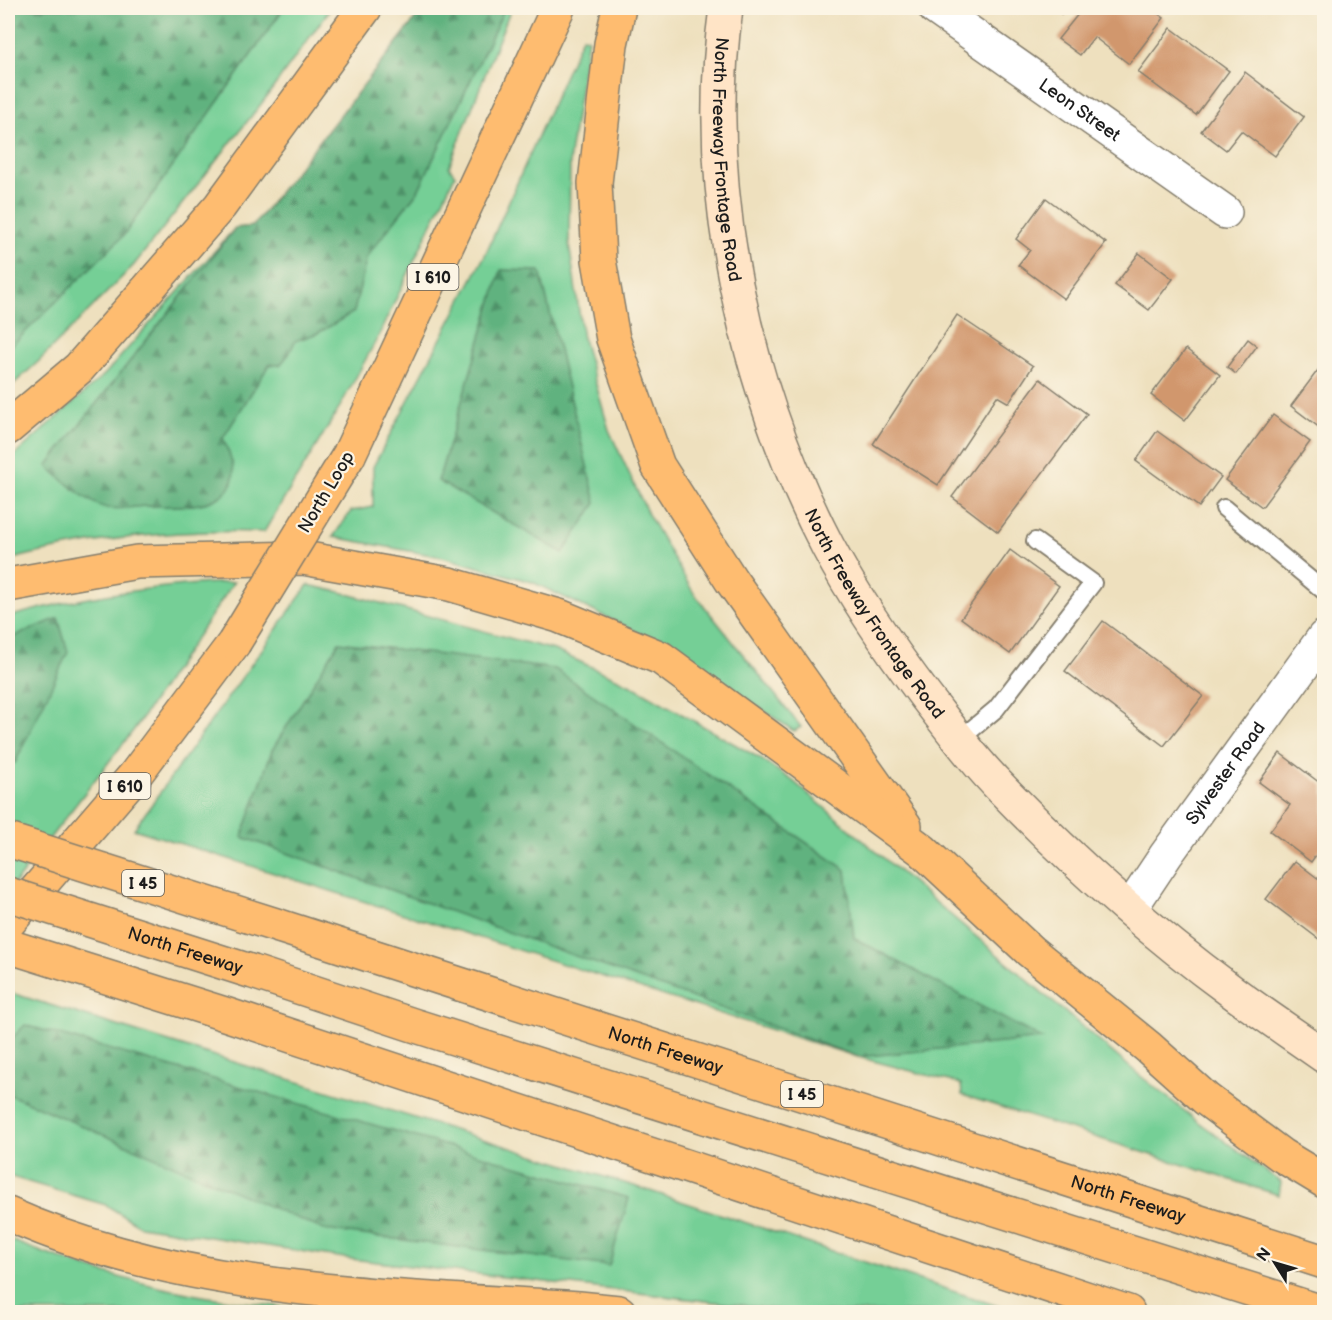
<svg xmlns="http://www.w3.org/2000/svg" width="1332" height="1320" font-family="'Balsamiq Sans',sans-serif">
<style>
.green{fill:#75cf96;stroke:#487659;stroke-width:1.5}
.forest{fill:url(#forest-firs);stroke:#3e674e;stroke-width:1.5}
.building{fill:#d1976d}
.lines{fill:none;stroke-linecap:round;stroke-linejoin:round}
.lane-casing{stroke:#857e6d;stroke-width:20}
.street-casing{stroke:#857e6d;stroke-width:36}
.secondary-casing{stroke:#857e6d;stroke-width:36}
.highway-casing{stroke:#857e6d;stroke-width:36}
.lane{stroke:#fff;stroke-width:16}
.street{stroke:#fff;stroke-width:33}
.secondary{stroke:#ffe4c6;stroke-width:33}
.highway{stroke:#febc70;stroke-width:33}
.highway-bridge-casing{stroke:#857e6d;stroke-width:36;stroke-linecap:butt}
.highway-bridge{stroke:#febc70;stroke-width:33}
.labels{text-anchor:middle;stroke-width:4.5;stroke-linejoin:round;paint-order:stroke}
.shield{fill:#fcf5e5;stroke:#5f5d58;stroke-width:1.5}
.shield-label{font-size:16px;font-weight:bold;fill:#1c1c1c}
.street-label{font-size:18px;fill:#1c1c1c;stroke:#fcf5e5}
</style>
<defs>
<pattern id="forest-firs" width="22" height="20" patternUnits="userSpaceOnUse" patternTransform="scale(1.5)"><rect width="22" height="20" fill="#60b27f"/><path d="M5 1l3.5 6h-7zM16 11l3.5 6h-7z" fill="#4e9067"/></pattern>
</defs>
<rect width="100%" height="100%" fill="#fcf5e5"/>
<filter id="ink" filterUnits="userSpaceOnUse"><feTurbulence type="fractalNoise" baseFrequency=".0167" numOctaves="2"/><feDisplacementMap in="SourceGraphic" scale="12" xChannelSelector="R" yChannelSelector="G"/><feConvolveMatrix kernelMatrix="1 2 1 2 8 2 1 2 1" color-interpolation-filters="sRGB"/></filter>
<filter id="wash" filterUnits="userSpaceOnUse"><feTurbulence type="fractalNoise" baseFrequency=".008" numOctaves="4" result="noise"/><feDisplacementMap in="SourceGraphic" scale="24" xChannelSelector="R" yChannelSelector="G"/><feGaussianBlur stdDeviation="1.35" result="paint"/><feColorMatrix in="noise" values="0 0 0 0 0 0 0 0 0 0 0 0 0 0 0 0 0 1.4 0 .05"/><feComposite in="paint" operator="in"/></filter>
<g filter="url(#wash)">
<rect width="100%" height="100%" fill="#eee0be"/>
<g class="green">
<path d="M8,8H331L265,99L134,265L38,362L8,389Z"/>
<path d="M424,8H511L449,167L455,175L378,337L337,412L264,532C176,529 93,538 8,560V461L105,374L235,228L253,227Z"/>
<path d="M582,37L588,38L570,155L569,243L583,339L609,430L648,514L693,592L801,727L794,731L669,647L532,582L442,557L333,537L351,511L373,507V467L485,255Z"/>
<path d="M234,582L136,727L8,892V617C82,596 157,585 234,582Z"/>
<path d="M308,585L340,592L554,650L629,684L759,758L793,781L1138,1074L1200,1123L1281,1182L1279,1195L962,1095L961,1084L858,1057L134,829Z"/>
<path d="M8,992L647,1190L1016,1312H799L351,1259L140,1226L106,1205L8,1176Z"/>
<path d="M8,1239C69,1264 132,1283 197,1295C241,1303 286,1307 330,1312H8Z"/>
</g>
<g class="forest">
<path d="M8,8H284L124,235L8,349Z"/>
<path d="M424,8H505L418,191L367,256L354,312L318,333L295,341L289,354L280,365H269L223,438C227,450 236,465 233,478C226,512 170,506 144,506C133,507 118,510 107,508C89,504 61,479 47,466L235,228L253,226Z"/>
<path d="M501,270L540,271L596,503L563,553L438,481Z"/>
<path d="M58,618L68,652L15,763L8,761V639Z"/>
<path d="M339,642L555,669L846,870L854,938L1042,1039L858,1057L242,837L272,750Z"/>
<path d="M25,1025L629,1198L609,1266L324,1230L8,1094V1042Z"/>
</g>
<g id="blocks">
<g class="building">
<path d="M1053,8H1066L1061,14Z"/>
<path d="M1083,8H1150L1164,18L1129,64L1094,37L1080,55L1058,39Z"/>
<path d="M1171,28L1229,71L1196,115L1138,72Z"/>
<path d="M1245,72L1304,117L1275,156L1241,131L1226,150L1201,131Z"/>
<path d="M1046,198L1106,243L1064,299L1018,265L1030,250L1016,239Z"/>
<path d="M1139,253L1173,279L1149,310L1115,285Z"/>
<path d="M957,315L1033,366L1009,403L997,396L938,485L873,444Z"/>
<path d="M1248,339L1257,346L1236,374L1227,367Z"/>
<path d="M1186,349L1220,375L1185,421L1151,395Z"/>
<path d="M1324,362V431L1291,406Z"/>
<path d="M1040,379L1087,414L998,532L952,497Z"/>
<path d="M1273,415L1310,442L1262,507L1225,480Z"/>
<path d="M1157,431L1221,477L1199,507L1136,461Z"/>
<path d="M1010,550L1059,586L1010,654L961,618Z"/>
<path d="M1103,621L1203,696L1164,746L1065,671Z"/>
<path d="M1280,753L1324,786V844L1311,862L1270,831L1290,805L1259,782Z"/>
<path d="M1295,861L1324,883V943L1266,899Z"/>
</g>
</g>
</g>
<g filter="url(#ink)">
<use href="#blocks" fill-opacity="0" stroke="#857e6d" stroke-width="1.5"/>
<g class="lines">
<g class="lane-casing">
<g id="lane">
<path d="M1224,508L1324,591"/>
<path d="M959,740L996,709L1093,583L1035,541"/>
</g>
</g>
<g class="street-casing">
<g id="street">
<path id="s1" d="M935,8L1225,212"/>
<path id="s2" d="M1130,909L1166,855L1324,637"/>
</g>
</g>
<g class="secondary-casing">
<g id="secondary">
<path id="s3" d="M726,8C701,188 744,386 828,547C856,600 890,649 926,697C951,729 975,762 1004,791C1072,861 1151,932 1230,990C1261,1013 1293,1034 1324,1056"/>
</g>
</g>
<g class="highway-casing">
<g id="highway">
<path d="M619,8L611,44L595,183L599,260L613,339L658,466L731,580L905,826"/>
<path d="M8,428L79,368L220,206L365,8"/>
<path d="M349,455L558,8"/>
<path d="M8,585L137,562L303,558L449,584L559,616L661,658L922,850L1030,951L1148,1047L1206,1099L1281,1155L1324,1181"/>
<path d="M8,923L135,775L234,643"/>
<path id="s4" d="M279,926L1324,1262"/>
<path d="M8,946L228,1015L1128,1312"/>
<path d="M253,972L413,1025L1322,1312"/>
<path d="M8,1214C187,1294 386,1295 579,1308L619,1312"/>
</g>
</g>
<use href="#lane" class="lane"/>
<use href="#street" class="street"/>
<use href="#secondary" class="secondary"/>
<use href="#highway" class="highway"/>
<g class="highway-bridge-casing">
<g id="highway-bridge">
<path d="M234,643L349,455"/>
<path d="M8,840L279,926"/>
<path id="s5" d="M8,894L253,972"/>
</g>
</g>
<use href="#highway-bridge" class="highway-bridge"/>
</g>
</g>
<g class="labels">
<g class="shield">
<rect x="407.5" y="264" width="51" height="26" rx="4.5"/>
<rect x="99.5" y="773" width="51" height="26" rx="4.5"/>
<rect x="122" y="870" width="42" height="26" rx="4.5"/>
<rect x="781" y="1081" width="42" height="26" rx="4.5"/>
</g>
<g class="shield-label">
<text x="433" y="283">I 610</text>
<text x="125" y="792">I 610</text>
<text x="143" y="889">I 45</text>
<text x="802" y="1100">I 45</text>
</g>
<g class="street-label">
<text dy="6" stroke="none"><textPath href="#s1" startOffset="177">Leon Street</textPath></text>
<text dy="6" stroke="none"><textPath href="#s3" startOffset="152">North Freeway Frontage Road</textPath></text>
<text transform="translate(326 492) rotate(-59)" y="6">North Loop</text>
<text dy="6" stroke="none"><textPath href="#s3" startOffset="638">North Freeway Frontage Road</textPath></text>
<text dy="6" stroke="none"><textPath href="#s2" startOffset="166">Sylvester Road</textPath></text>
<text dy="6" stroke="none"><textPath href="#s5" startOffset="186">North Freeway</textPath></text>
<text dy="6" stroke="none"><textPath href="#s4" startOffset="406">North Freeway</textPath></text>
<text dy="6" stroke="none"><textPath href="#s4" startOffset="892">North Freeway</textPath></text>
</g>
</g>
<rect width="1332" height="1320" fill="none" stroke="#fcf5e5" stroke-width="30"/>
<g transform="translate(1275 1263) rotate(307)" stroke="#fcf5e5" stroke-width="4.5" paint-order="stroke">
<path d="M0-4.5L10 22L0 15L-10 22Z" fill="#1c1c1c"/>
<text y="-9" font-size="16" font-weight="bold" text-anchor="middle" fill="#1c1c1c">N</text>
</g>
</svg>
